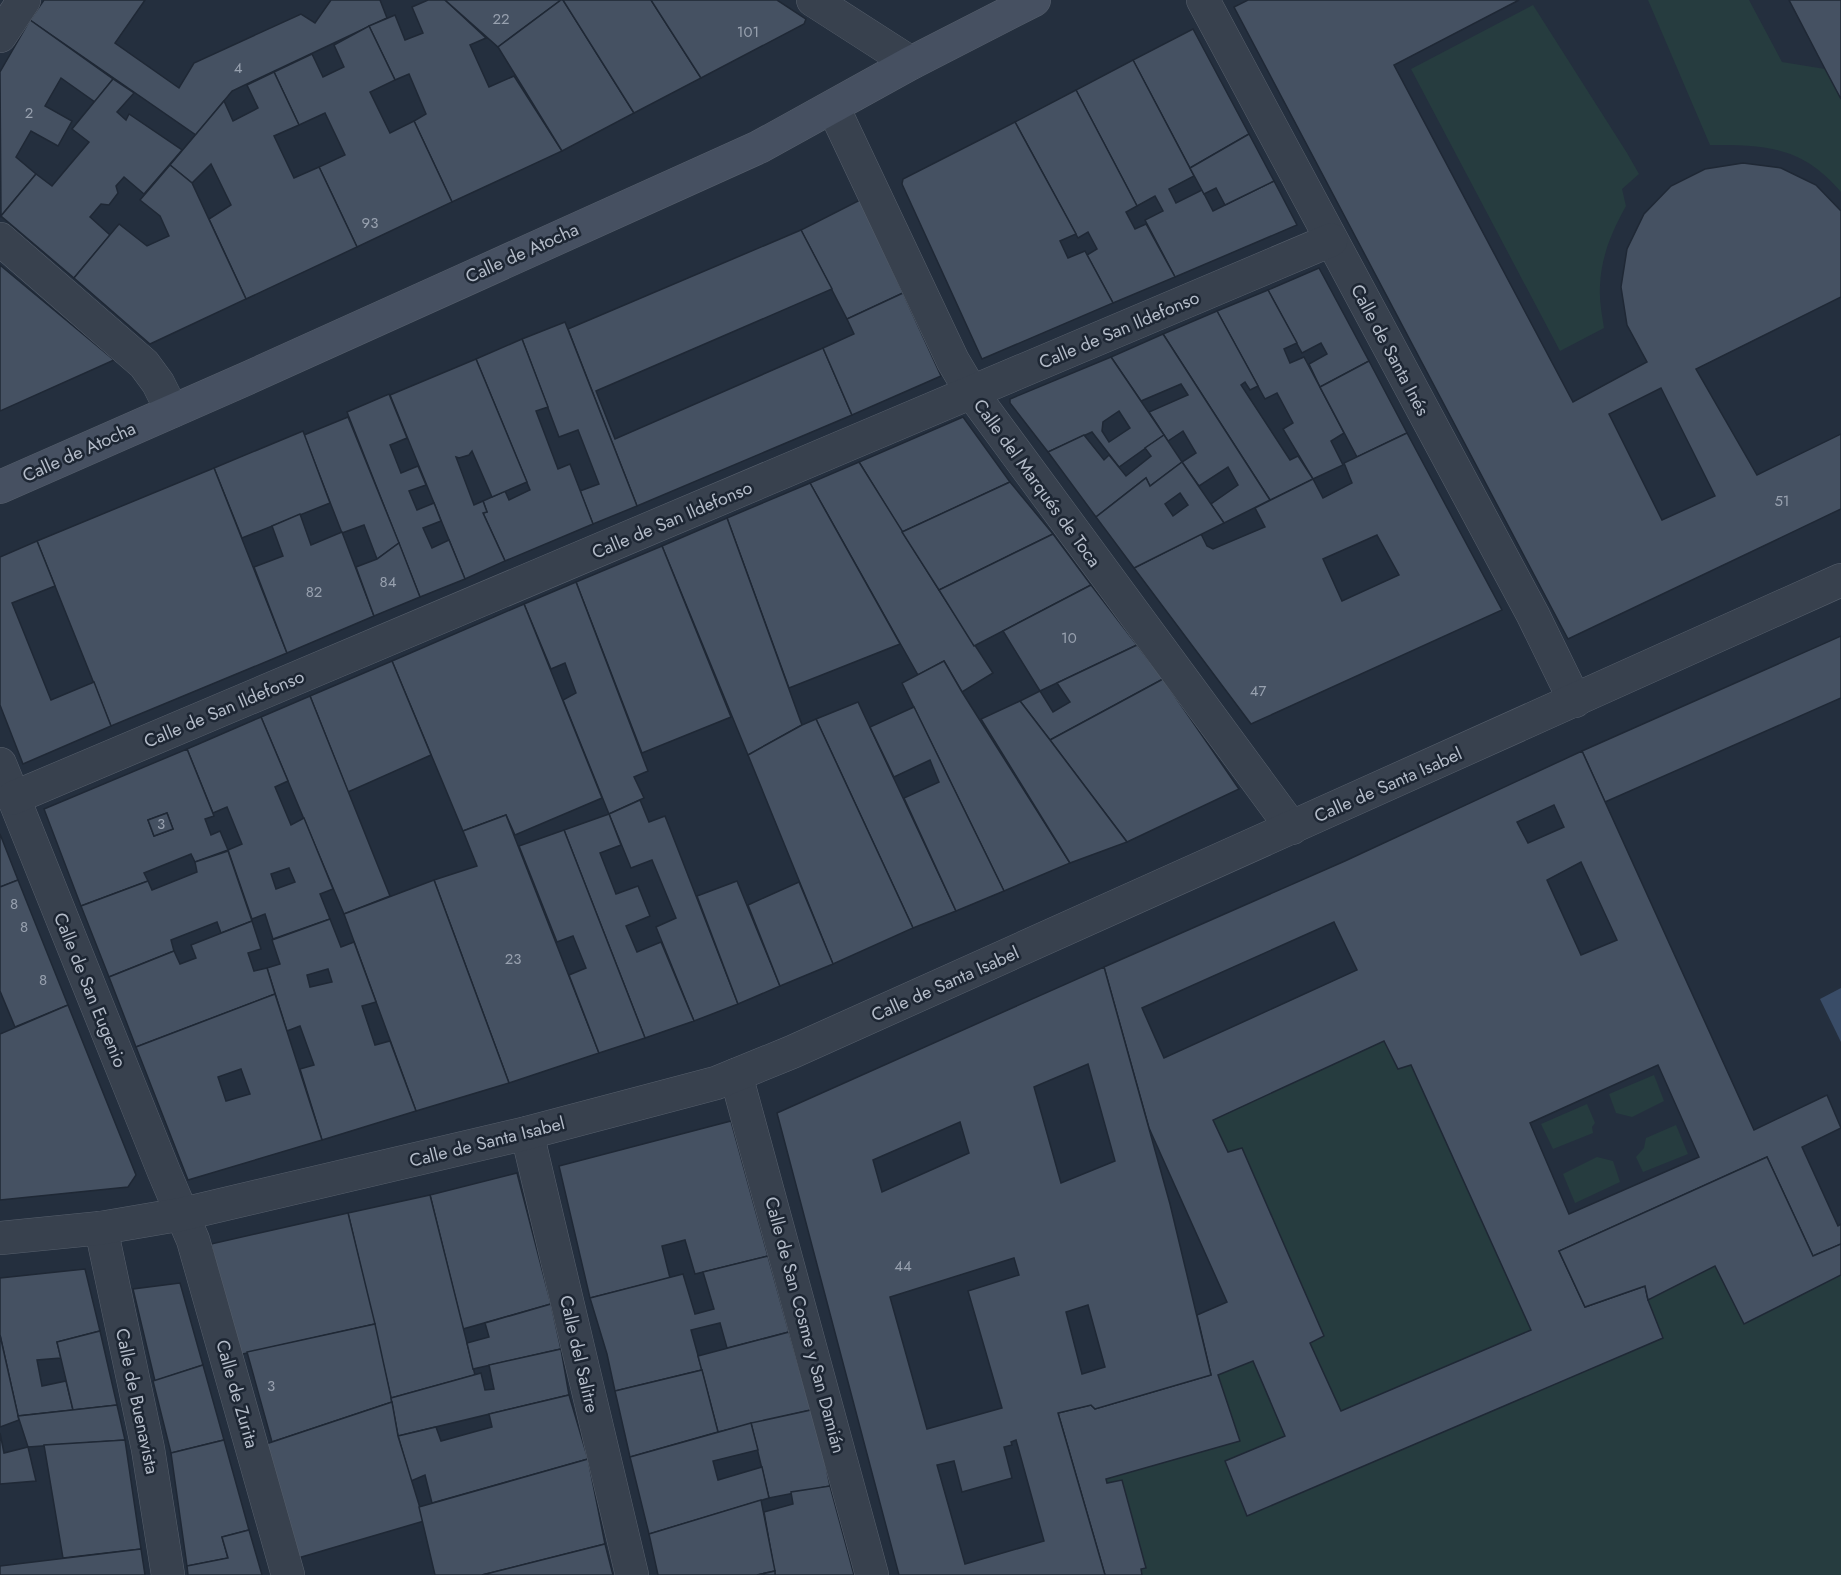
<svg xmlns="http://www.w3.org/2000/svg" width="1841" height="1575" font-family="Jost,sans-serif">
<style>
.green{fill:#263c3f}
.water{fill:#394c67}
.building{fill:#455162;stroke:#1f2835;stroke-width:1.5;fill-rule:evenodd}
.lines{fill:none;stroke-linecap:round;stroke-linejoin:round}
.street-casing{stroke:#565f6c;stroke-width:34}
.secondary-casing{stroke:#565f6c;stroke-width:34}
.street{stroke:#38414e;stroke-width:33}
.secondary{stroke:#465061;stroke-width:33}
.labels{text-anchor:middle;stroke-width:5;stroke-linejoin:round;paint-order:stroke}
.number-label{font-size:15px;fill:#98a1af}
.street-label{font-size:18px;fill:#b4bcc9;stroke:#1d2633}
</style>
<rect width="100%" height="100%" fill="#242f3e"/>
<g class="green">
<path d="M1648,0H1749L1782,62L1825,69L1841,100V192C1802,146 1766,145 1710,145Z"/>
<path d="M1533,5L1627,153L1639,174L1622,189L1626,206C1612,231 1601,257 1600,286C1599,300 1602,315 1604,328L1560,351L1411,69Z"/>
<path d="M1384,1041L1398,1069L1411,1065L1531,1330L1341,1411L1310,1343L1324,1336L1242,1148L1228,1152L1213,1120Z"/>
<path d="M1654,1075L1664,1101L1632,1117L1616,1113L1609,1094Z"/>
<path d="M1587,1104L1595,1123L1592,1127L1593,1133L1553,1149L1541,1124Z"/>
<path d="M1676,1125L1688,1154L1643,1172L1636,1157L1644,1148L1646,1138Z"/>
<path d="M1597,1157L1613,1161L1620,1182L1575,1203L1563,1174Z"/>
<path d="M1715,1266L1744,1324L1841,1275V1575H1142L1141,1569L1146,1568L1122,1480L1107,1483L1106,1479L1240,1441L1218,1375L1253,1361L1285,1436L1247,1516L1663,1338L1648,1300Z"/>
</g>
<path class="water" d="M1841,988V1042L1820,999Z"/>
<g class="building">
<path d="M44,0H145L115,43L179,88L194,63L301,14L315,23L331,0H380L387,18L232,91L196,135L30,20Z"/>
<path d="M428,0H445L486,38L470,45L489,87L514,76L562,151L452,202L414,121L426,114L409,74L395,80L369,26L395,15L405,40L423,33L412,7Z"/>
<path d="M445,0H561L498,47Z"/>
<path d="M561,0H563L634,113L562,151L498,47Z"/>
<path d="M563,0H651L701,78L634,113Z"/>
<path d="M651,0H777L806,19L804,24L701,78Z"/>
<path d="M1248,0H1519L1394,65L1573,402L1647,362L1627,325L1621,287L1627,249L1644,214L1671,186L1705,169L1743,163L1781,168L1816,185L1841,211V297L1696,369L1757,475L1841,434V509L1568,639L1234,7ZM1661,388L1715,496L1662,520L1609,414Z"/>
<path d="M1789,0H1841V99L1825,69Z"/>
<path d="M30,20L113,79L95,102L61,78L45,106L72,121L58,146L31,131L16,157L36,174L1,216L0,72Z"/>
<path d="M369,26L395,80L370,92L390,133L414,121L452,202L357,247L319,167L345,155L325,113L299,125L274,72L312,54L323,77L344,67L334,45Z"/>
<path d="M1193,29L1249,134L1190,168L1133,60Z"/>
<path d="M1133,60L1194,176L1169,189L1176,203L1202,190L1213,211L1274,181L1297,225L1175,277L1145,220L1163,211L1155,196L1137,206L1076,90Z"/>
<path d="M274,72L299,125L274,136L294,178L319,167L357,247L246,299L209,219L231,205L211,164L192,183L170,165L224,101L233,121L258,108L247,85Z"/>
<path d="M113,79L134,93L117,112L126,120L129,114L182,150L144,194L124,177L116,186L118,193L109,205L101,204L90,217L110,235L74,278L1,216L36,174L52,186L89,142L72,129Z"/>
<path d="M1076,90L1137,206L1126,212L1135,229L1146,224L1175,277L1113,303L1087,255L1097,249L1088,232L1078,238L1015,122Z"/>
<path d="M1015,122L1076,234L1060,241L1068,258L1085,251L1113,303L982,359L902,184L903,179Z"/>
<path d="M1249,134L1274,181L1225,205L1216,188L1204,194L1190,168Z"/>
<path d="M170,165L192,183L246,299L150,344L74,278L119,224L147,246L169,236L160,216L140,200Z"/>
<path d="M860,200L903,293L847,319L801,230Z"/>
<path d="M801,230L832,289L596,391L615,439L823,348L852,415L637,506L568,329Z"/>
<path d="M0,265L114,360L0,411Z"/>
<path d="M1319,268L1369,361L1320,387L1309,364L1327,354L1321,343L1302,353L1268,290Z"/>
<path d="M1268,290L1297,343L1284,349L1290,363L1304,357L1344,433L1331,441L1343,465L1313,479L1283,429L1293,423L1277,393L1265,399L1217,311Z"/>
<path d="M903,293L941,376L852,415L823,348L854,334L847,319Z"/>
<path d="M1217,311L1258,386L1250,390L1245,382L1241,385L1290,460L1298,456L1313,479L1270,500L1163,334Z"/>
<path d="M565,322L637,506L593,524L580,491L599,484L578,430L559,437L522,339Z"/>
<path d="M1163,334L1270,500L1224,523L1211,504L1238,485L1228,467L1199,486L1182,462L1196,453L1183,431L1168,441L1149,412L1188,395L1181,384L1141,401L1111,357Z"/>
<path d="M522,339L548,407L536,411L558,469L570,464L593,524L505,561L483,513L487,512L483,501L505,491L509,500L530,490L476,359Z"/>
<path d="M1111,357L1164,435L1119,467L1092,432L1048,452L1010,403V399ZM1119,411L1130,428L1109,442L1102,431L1103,422Z"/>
<path d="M476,359L527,482L492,497L472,451L469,455L459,458L456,457L474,505L483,501L487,512L483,513L505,561L465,579L390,395Z"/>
<path d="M1369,361L1407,433L1357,457L1320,387Z"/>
<path d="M389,394L407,438L390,445L401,473L418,466L426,485L409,491L417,510L434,503L441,521L423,528L432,548L449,540L465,579L420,597L347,412Z"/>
<path d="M348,417L399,543L377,559L364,525L342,533L304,435Z"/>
<path d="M963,417L1010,482L902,532L859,462Z"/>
<path d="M303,431L330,503L242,538L214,468Z"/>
<path d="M1407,433L1502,610L1251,724L1134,568L1201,534L1207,546L1213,549L1265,527L1255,508L1313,479L1323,498L1352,483L1344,463ZM1377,535L1399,575L1342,601L1323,559Z"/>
<path d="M1084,435L1104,460L1109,455L1126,476L1151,456L1145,448L1164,435L1182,462L1150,486L1146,478L1096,517L1048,452Z"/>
<path d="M859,462L939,590L993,673L962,692L944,661L918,675L810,483Z"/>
<path d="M1182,462L1224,523L1134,568L1096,517L1146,478L1150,486ZM1180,493L1188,505L1173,516L1165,504Z"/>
<path d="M214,468L287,653L111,726L37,541Z"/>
<path d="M1010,482L1053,534L939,590L902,532Z"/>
<path d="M810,483L900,644L789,688L727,518Z"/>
<path d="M300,514L311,545L342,532L374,616L287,653L254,567L283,556L272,526Z"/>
<path d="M727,518L802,725L748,755L662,546Z"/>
<path d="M1053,534L1091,585L974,646L939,590Z"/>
<path d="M37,541L55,586L12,603L51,700L94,682L111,726L23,764L0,705V557Z"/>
<path d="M399,543L420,597L374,616L356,567L377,559Z"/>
<path d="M662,546L731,717L642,753L576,582Z"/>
<path d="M576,582L648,771L634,777L644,798L609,814L563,700L576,693L565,663L551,669L524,604Z"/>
<path d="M1091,585L1137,645L1040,691L1003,631Z"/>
<path d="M524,604L602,798L515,835L506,815L463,831L392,661Z"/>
<path d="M1841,636V698L1605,802L1582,751Z"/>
<path d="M1137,645L1163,679L1050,740L1020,701L1040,691L1053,712L1070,702L1057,683Z"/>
<path d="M392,661L431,755L348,792L310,696Z"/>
<path d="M944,661L962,692L1070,863L1004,891L902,683Z"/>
<path d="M1163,679L1239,789L1127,842L1050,740Z"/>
<path d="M310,696L390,896L344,914L261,717Z"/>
<path d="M1020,701L1050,740L1127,842L1070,863L981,719Z"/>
<path d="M858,702L956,911L913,928L816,719Z"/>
<path d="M914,707L1004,891L956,911L904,798L939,782L930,760L894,777L870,727Z"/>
<path d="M261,717L288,781L275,787L291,825L304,818L333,889L320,894L330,919L273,939L265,914L252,919L228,850L242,844L227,807L213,813L187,749ZM289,868L295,882L276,889L271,874Z"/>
<path d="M816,719L913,928L833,964L748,755L802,725Z"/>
<path d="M187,749L214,816L205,819L211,835L220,831L228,850L195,862L191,854L144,873L148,881L81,906L44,809ZM167,813L173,829L154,836L148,820Z"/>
<path d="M1582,751L1754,1130L1827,1095L1841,1128L1802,1147L1838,1226L1841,1224V1244L1813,1256L1767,1157L1559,1251L1585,1307L1645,1286L1648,1300L1663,1338L1247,1516L1225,1461L1285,1436L1253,1361L1218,1375L1240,1441L1106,1479L1107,1483L1122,1480L1146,1568L1141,1569L1142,1575H1105L1058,1413L1091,1405L1095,1409L1211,1375L1197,1315L1227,1302L1149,1128L1104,967L1345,861ZM1554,805L1564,827L1528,843L1517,822ZM1581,862L1617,940L1581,955L1547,880ZM1334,922L1357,970L1164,1058L1142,1008ZM1384,1041L1398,1069L1411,1065L1531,1330L1341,1411L1310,1343L1324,1336L1242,1148L1228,1152L1213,1120ZM1658,1065L1699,1157L1569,1214L1530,1123Z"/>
<path d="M640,800L649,822L665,816L738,1004L694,1021L656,927L676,918L652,860L631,868L609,814Z"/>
<path d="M167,813L173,829L154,836L148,820Z"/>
<path d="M609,814L621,845L600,853L616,894L638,886L650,916L626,926L637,952L661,942L694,1021L645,1038L564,830Z"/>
<path d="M506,815L599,1053L509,1083L434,880L477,866L463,831Z"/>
<path d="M564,830L645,1038L599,1053L569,975L586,968L573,936L557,942L519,846Z"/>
<path d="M0,834L18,880L0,887Z"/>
<path d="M228,851L252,921L221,933L217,922L171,940L174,951L109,977L81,906L148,881L152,890L197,872L195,862Z"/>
<path d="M18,880L68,1005L15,1027L0,991V887Z"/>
<path d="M434,880L509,1083L416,1111L344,914Z"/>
<path d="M737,881L780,986L738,1004L697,896Z"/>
<path d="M799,882L833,964L780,986L748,905Z"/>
<path d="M330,919L341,947L354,942L376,1002L362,1006L375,1045L390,1041L416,1111L322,1140L300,1069L314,1065L300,1026L287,1031L267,968L280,964L272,940ZM328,969L332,982L310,987L307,975Z"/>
<path d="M252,921L261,949L248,953L254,971L267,968L275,994L136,1047L109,977L174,951L180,964L196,958L191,945Z"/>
<path d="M1104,967L1170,1204L1211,1375L1095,1409L1091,1405L1058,1413L1105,1575H899L777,1113ZM1088,1064L1115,1161L1061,1183L1034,1087ZM960,1122L969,1153L882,1192L873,1160ZM1014,1258L1019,1275L968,1291L1002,1408L927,1429L890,1297ZM1088,1305L1105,1367L1082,1374L1066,1312ZM1016,1440L1044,1541L965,1564L937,1465L954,1461L962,1492L1012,1478L1004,1447L1012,1445L1011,1442Z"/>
<path d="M275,994L322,1140L188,1180L136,1047ZM241,1069L250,1094L226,1101L218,1077Z"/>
<path d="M68,1005L136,1175L128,1187L0,1200V1034Z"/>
<path d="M731,1121L768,1256L695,1274L685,1240L662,1246L670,1278L590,1298L559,1166Z"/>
<path d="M1767,1157L1813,1256L1841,1244V1275L1744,1324L1715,1266L1648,1300L1645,1286L1585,1307L1559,1251Z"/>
<path d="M517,1173L551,1304L463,1329L430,1195Z"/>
<path d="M430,1195L475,1375L391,1398L348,1213Z"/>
<path d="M348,1213L375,1324L238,1355L211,1244Z"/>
<path d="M768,1256L789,1332L727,1348L720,1323L691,1330L702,1370L615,1391L607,1354L590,1298L683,1274L695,1314L714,1309L703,1272Z"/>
<path d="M85,1269L100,1331L57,1342L61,1358L37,1360L42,1386L66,1381L73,1410L18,1416L0,1335V1278Z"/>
<path d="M180,1283L203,1365L155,1381L133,1289Z"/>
<path d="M551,1304L561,1349L473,1369L467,1343L489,1337L485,1323Z"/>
<path d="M375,1324L392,1402L272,1442L247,1352Z"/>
<path d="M100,1331L117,1405L73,1410L57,1342Z"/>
<path d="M789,1332L811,1410L718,1432L698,1356Z"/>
<path d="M0,1335L19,1420L0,1427Z"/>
<path d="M561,1349L569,1395L398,1436L391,1398L481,1373L485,1390L494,1389L489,1365Z"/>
<path d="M203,1365L224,1440L171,1453L153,1381Z"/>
<path d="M702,1370L718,1432L630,1457L615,1391Z"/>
<path d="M569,1395L588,1459L432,1503L425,1475L411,1481L398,1436L436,1427L441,1441L492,1427L489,1414Z"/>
<path d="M392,1402L398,1436L424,1521L298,1558L263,1445Z"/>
<path d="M117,1405L125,1440L28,1447L18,1416Z"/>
<path d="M811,1410L822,1447L830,1486L769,1498L751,1423Z"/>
<path d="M751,1423L758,1450L713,1461L718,1480L762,1467L769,1498L649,1534L630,1457Z"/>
<path d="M0,1433L4,1453L28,1447L36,1481L0,1484Z"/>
<path d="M125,1440L141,1549L63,1558L44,1445Z"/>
<path d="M224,1440L249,1530L222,1537L228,1558L187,1566L171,1453Z"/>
<path d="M588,1459L605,1544L482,1575H435L419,1507Z"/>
<path d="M830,1486L854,1575H775L764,1512L793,1504L791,1492Z"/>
<path d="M761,1500L775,1571L757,1575H658L649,1534Z"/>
<path d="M249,1530L262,1575H188L187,1566L228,1558L222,1537Z"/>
<path d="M605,1544L613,1575H482Z"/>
<path d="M141,1549L145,1575H0V1566Z"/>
<path d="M775,1571V1575H757Z"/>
</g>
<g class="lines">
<g class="street-casing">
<g id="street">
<path d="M813,0L911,63"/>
<path d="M1203,0L1533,615L1575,701"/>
<path d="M0,36L24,0"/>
<path d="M833,107L953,361L972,393L1292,828"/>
<path d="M0,239L144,364L158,383L172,411"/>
<path d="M0,764L164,1172L193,1240L288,1575"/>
<path d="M13,798L1331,240"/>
<path d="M736,1075L872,1575"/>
<path d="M527,1133L632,1575"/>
<path d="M101,1228L148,1449L168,1575"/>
<path d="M0,1238L101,1228L183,1214L527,1133L716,1083L792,1052L1841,580"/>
</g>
</g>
<g class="secondary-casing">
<path id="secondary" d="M0,487L250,377L759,147L911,63L1034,0"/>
</g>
<use href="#street" class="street"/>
<use href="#secondary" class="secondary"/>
</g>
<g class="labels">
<g class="number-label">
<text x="501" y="24">22</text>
<text x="748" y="37">101</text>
<text x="238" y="73">4</text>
<text x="29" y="118">2</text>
<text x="370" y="228">93</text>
<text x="1782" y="506">51</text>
<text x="388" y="587">84</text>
<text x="314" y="597">82</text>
<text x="1069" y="643">10</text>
<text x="1258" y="696">47</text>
<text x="161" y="829">3</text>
<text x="14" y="909">8</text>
<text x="24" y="932">8</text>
<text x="513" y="964">23</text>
<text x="43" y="985">8</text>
<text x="903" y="1271">44</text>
<text x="271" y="1391">3</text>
</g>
<g class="street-label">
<text transform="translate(522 253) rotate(-24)" y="6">Calle de Atocha</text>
<text transform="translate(1119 330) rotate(-23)" y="6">Calle de San Ildefonso</text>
<text transform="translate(1390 350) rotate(62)" y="6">Calle de Santa Inés</text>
<text transform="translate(79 452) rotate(-24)" y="6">Calle de Atocha</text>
<text transform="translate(1037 483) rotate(54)" y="6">Calle del Marqués de Toca</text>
<text transform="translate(672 520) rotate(-23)" y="6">Calle de San Ildefonso</text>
<text transform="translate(224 709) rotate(-23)" y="6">Calle de San Ildefonso</text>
<text transform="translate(1388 785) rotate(-24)" y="6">Calle de Santa Isabel</text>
<text transform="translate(945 984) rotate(-24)" y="6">Calle de Santa Isabel</text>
<text transform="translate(90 990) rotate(68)" y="6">Calle de San Eugenio</text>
<text transform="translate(487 1142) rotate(-14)" y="6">Calle de Santa Isabel</text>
<text transform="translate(805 1325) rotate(75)" y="6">Calle de San Cosme y San Damián</text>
<text transform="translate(579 1354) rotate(77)" y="6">Calle del Salitre</text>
<text transform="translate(237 1394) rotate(74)" y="6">Calle de Zurita</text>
<text transform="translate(137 1401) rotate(78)" y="6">Calle de Buenavista</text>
</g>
</g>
</svg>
